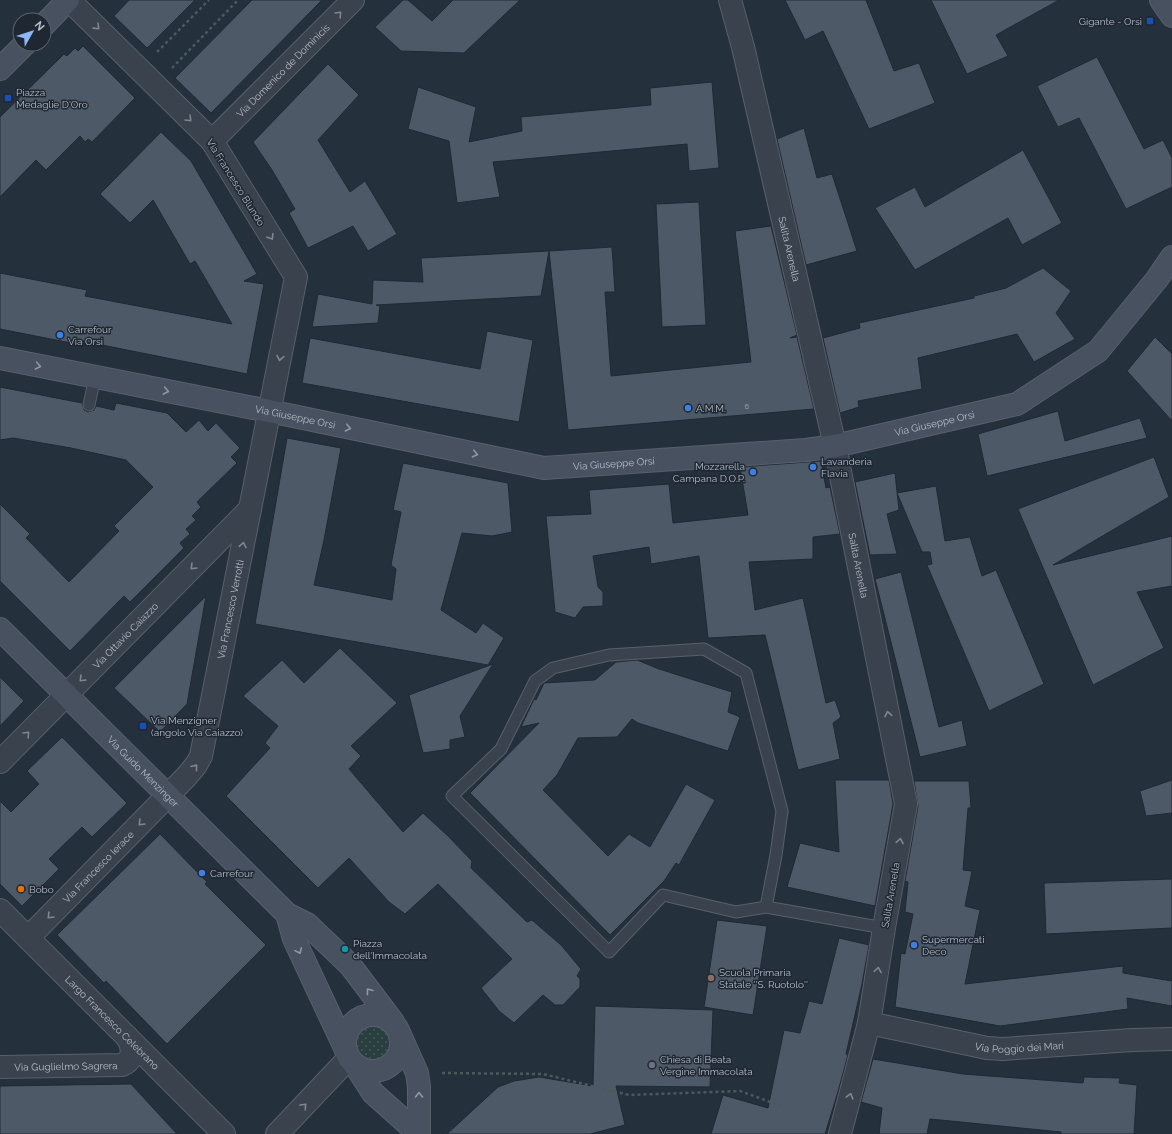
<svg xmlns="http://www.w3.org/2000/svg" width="1172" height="1134" font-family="Raleway,sans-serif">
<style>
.grass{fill:url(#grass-dots)}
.building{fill:#4e5968;stroke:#202934}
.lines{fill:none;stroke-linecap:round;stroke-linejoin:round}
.lane-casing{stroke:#57606b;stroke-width:13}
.street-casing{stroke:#57606b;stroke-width:24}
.secondary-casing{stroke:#57606b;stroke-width:24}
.path{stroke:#475b5d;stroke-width:2.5;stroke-dasharray:3 3;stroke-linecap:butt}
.lane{stroke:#39424d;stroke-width:11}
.street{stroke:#39424d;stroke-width:22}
.secondary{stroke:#475160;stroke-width:22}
.oneway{stroke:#7d8691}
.oneway2{stroke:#8e97a4}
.transit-dot{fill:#1a4fb4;stroke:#1e2732;stroke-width:1.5}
.shop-dot{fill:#3f7fe0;stroke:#1e2732;stroke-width:1.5}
.food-dot{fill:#e8710a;stroke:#1e2732;stroke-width:1.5}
.culture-dot{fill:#0f9aa8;stroke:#1e2732;stroke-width:1.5}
.education-dot{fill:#8d6e63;stroke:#1e2732;stroke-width:1.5}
.worship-dot{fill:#6b7280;stroke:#1e2732;stroke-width:1.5}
.labels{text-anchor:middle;stroke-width:3;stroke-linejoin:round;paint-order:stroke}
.number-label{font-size:8px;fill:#9ba4b0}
.poi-label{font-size:10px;fill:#b5bdc8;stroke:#1e2732;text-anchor:start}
.street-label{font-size:10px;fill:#b5bdc8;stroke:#1e2732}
</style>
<defs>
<pattern id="grass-dots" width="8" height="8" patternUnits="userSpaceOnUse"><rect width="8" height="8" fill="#283e3f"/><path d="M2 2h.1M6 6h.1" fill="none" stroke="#455859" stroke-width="1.8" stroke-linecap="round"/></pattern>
</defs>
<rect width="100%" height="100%" fill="#25303d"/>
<path class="grass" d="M373,1020C410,1027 398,1078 361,1062L352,1036C357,1026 362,1022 373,1020Z"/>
<g class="building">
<path d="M129,0H195L147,48L114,16Z"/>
<path d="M252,0H322L211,113L175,78Z"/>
<path d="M403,0H408L432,21L453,0H520L464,53L401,51L375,27Z"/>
<path d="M785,0H866L894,71L919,63L935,103L869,129L823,31L805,40Z"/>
<path d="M931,0H1059L996,35L1008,56L967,74Z"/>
<path d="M83,46L135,98L92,142L88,139L85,142L80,136L46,170L36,160L0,197V117L64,54L67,56L75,48L78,51Z"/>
<path d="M1097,57L1144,149L1163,140L1172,158V187L1126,209L1079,118L1058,127L1037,86Z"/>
<path d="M328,64L359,95L318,140L350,192L365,181L397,234L368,251L353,226L308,248L289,213L295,209L272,170L253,142Z"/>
<path d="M712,82L719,168L689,171L687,144L493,162L500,197L457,203L449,141L408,129L418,87L476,107L469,142L522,131L521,117L651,105L650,88Z"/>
<path d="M804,128L817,178L832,174L857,251L806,265L777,139Z"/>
<path d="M161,132L191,161L257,274L244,281L264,284L247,374L77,340L76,344L0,329V273L87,290L85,296L232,324L195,261L190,264L153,200L130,223L100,194Z"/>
<path d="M1023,150L1062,223L1022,245L1008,218L915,270L875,208L915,187L925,207Z"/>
<path d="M699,202L706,325L662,327L656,204Z"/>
<path d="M771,226L797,335L790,338L797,337L814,409L568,430L549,251L612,247L615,292H605L611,376L751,362L735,231Z"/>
<path d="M549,251L541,296L376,305L380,306L378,323L312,327L318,294L372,304L373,280L423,282L421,258Z"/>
<path d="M1043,268L1071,291L1056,313L1075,339L1034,362L1017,334L918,358L922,389L858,401L859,407L840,413L823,338L860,328L859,323L974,298V296L1006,288Z"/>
<path d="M487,331L533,340L519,422L302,383L310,338L480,369Z"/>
<path d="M1155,337L1172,354V421L1127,371Z"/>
<path d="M0,387L82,403L84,410L88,412L94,410L96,406L114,410L116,403L167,413L186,432L199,420L208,431L216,423L240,448L231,457L237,463L197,502L201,507L192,516L196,520L186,529L190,534L180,543L184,548L130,602L124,596L70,651L0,581V504L30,534L26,538L69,582L119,531L114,526L153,487L126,460L71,448L13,438L0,440Z"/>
<path d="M1058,411L1065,441L1140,418L1147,438L987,476L978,434Z"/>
<path d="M287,438L341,448L324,540L314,585L392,600L396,569L391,565L401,512L393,510L403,463L508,483L512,532L492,536L462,533L441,610L476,633L483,623L504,638L488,665L255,624Z"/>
<path d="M1154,457L1169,497L1053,565L1172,536V586L1137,592L1164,648L1093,685L1018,509Z"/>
<path d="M821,461L826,488L830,487L840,534L813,537V559L749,562L755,610L803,598L826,703L835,700L841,717L833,723L840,759L798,770L765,635L708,638L699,556L651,564L649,547L593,556L598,587L603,592V606L583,607L575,618L555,612L546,516L591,514L589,490L669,484L673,523L748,515L740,467Z"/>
<path d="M895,473L899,510L887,514L897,554L870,555L855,482Z"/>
<path d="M936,486L945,541L970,537L982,576L996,570L1044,684L989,711L927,565L932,564L930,552H922L897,493Z"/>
<path d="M901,572L939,727L962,720L967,746L920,757L875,579Z"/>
<path d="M206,596L187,704L160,732L114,688Z"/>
<path d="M340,648L397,703L351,746L361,756L349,769L403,832L423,813L448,836L472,861L471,868L527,922L532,920L561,945L581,969L577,976L580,979V987L563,1005H555L543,995L514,1023L499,1011L481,988L512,959L438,884L405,914L389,902L349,858L318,888L226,796L270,748L265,743L278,726L243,696L282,660L304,683Z"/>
<path d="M637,660L659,669L732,692L728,712L740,717L728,751L638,723L632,719L617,737L578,738L557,775L543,790L608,856L629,834L650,847L686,784L715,800L679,865L676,863L664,881L610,935L470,793L539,723L521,727L534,699L536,700L544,683L595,680L616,662Z"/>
<path d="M493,664L460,716L465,737L450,740V749L423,753L409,695Z"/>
<path d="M0,677L24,701L0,726Z"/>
<path d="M62,737L127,803L92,837L82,827L49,859L59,869L22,906L0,884V801L11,812L39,784L27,771Z"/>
<path d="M835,780H889L893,804L875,906L787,887L800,843L839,852Z"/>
<path d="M1172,780V813L1146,816L1140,791Z"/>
<path d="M914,781H969L971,808H968L963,870L972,871L965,906L980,910L965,984L1123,966V973L1172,981V1006L1127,998L1128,1009L1000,1026L895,1007L901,953L905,954L913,914L905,912L908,882L905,881L918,806Z"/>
<path d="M160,834L207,882L205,884L266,945L167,1044L106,981L104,983L57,935Z"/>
<path d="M1172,879V928L1046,934L1044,883Z"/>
<path d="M717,920L767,926L753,1015L704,1007Z"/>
<path d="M839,938L869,945L862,984L846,1054L848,1055L837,1095L825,1134H711L723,1095L768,1108L784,1030L800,1033L809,1001L822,1004Z"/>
<path d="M595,1006L713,1010L710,1087L616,1086L625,1125L590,1134H447L498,1087L514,1081L539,1077L593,1086Z"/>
<path d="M873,1059L963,1074L1083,1083L1084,1077L1120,1078L1119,1083L1137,1085L1134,1134H1061V1132L930,1119L927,1134H879L882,1108L861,1102Z"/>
<path d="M131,1084L177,1134H0V1086Z"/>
</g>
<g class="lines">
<g class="lane-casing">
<g id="lane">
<path d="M89,405L95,377"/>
<path d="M766,907L736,912L663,895L609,952L452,796L501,749L535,681L553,668L609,655L704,649L746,673L782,811L776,855L766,907L884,928"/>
</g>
</g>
<g class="street-casing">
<g id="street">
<path id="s1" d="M730,0L743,47L835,446L906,804L884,928L869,1023L840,1134"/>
<path id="s2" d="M212,141L353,0"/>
<path id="s3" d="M0,762L250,509"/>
<path id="s4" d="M0,910L224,1134"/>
<path id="s5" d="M28,938L186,777L196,765L201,756L296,277L212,141L69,0"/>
<path id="s6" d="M869,1023L987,1048L1003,1049L1132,1040L1172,1039"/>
<path id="s7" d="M0,1067L122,1065C135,1060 133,1046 127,1037"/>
<path d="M277,1134L349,1058"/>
</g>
</g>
<g class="secondary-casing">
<g id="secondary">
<path d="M1161,0L1172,16"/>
<path d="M44,25L68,0"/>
<path d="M0,69L25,44"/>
<path id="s8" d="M0,358L269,411L544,468L806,450L835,446L1017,404L1098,351L1157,279L1172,257"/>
<path id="s9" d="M0,629L287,914L307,924L350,965L393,1022"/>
<path d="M287,914L294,939L346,1050"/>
<circle cx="373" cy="1043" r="28"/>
<path d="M401,1037L417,1073L419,1087V1134"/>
<path d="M355,1065L373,1093L419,1134"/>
</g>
</g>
<g class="path">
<path d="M157,52L209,0"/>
<path d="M172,68L238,0"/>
<path d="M442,1073L543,1074L629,1095L740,1091L784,1107"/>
</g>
<use href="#lane" class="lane"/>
<use href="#street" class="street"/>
<use href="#secondary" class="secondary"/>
</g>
<defs><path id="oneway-chevron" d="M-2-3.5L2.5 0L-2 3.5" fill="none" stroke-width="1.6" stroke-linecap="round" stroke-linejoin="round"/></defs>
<g class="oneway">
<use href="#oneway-chevron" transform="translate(339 14) rotate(-45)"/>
<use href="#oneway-chevron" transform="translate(97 27) rotate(44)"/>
<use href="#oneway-chevron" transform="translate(189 119) rotate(45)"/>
<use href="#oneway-chevron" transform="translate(271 237) rotate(58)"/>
<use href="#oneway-chevron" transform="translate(280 358) rotate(101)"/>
<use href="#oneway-chevron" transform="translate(243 545) rotate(-79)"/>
<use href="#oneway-chevron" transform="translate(193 567) rotate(135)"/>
<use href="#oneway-chevron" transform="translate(82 679) rotate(135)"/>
<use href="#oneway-chevron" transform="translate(888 714) rotate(-101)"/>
<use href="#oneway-chevron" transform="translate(27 734) rotate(-45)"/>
<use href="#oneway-chevron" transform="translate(195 767) rotate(-52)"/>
<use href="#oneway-chevron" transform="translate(141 823) rotate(134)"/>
<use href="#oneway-chevron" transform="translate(900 841) rotate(-80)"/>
<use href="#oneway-chevron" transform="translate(50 916) rotate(134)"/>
<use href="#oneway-chevron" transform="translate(878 970) rotate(-81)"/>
<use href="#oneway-chevron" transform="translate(850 1096) rotate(-75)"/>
<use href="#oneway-chevron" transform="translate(304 1106) rotate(-47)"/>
</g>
<g class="oneway2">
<use href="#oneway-chevron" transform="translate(38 366) rotate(11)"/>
<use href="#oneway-chevron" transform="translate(166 391) rotate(11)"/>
<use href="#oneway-chevron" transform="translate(348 428) rotate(12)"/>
<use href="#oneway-chevron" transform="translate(475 454) rotate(12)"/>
<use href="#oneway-chevron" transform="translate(299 951) rotate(66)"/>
<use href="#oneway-chevron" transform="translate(369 991) rotate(-127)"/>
<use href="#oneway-chevron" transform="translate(419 1095) rotate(-90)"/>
</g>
<g class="transit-dot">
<rect x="1146" y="17" width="8" height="8" rx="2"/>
<rect x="4" y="94" width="8" height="8" rx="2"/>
<rect x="139" y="722" width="8" height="8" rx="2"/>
</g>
<g class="shop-dot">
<circle cx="60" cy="335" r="4"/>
<circle cx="688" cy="408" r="4"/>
<circle cx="813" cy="467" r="4"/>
<circle cx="753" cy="472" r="4"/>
<circle cx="202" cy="873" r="4"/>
<circle cx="914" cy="945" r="4"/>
</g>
<circle class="food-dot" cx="21" cy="889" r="4"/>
<circle class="culture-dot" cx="345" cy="949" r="4"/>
<circle class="education-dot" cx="711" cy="978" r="4"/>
<circle class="worship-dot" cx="652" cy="1065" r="4"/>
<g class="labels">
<g class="number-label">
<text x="747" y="409">6</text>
</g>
<g class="poi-label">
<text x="1142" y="25" text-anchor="end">Gigante - Orsi</text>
<text x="16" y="96">Piazza<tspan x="16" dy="12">Medaglie D'Oro</tspan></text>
<text x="68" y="333">Carrefour<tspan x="68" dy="12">Via Orsi</tspan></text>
<text x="696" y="412">A.M.M.</text>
<text x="821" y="465">Lavanderia<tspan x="821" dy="12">Flavia</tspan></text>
<text x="745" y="470" text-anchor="end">Mozzarella<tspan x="745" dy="12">Campana D.O.P.</tspan></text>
<text x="151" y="724">Via Menzigner<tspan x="151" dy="12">(angolo Via Caiazzo)</tspan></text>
<text x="210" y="877">Carrefour</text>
<text x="29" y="893">Bobo</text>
<text x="922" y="943">Supermercati<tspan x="922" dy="12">Deco</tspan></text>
<text x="353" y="947">Piazza<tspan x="353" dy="12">dell'Immacolata</tspan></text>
<text x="719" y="976">Scuola Primaria<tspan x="719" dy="12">Statale ''S. Ruotolo''</tspan></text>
<text x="660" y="1063">Chiesa di Beata<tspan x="660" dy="12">Vergine Immacolata</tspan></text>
</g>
<g class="street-label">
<text dy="4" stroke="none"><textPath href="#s2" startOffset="100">Via Domenico de Dominicis</textPath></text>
<text transform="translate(236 182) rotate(58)" y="4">Via Francesco Blundo</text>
<text dy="4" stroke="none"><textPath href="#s1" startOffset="256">Salita Arenella</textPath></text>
<text dy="4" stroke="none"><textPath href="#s8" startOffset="301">Via Giuseppe Orsi</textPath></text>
<text dy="4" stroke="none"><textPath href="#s8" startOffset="949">Via Giuseppe Orsi</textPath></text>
<text dy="4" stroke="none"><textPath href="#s8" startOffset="625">Via Giuseppe Orsi</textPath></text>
<text dy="4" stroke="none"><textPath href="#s1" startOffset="580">Salita Arenella</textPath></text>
<text dy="4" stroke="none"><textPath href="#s5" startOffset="401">Via Francesco Verrotti</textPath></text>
<text dy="4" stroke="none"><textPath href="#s3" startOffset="178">Via Ottavio Caiazzo</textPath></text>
<text dy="4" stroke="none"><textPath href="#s9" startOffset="202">Via Guido Menzinger</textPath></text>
<text dy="4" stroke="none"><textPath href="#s5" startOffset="100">Via Francesco Ierace</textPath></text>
<text transform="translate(890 895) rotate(-80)" y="4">Salita Arenella</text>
<text dy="4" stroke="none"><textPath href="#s4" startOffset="159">Largo Francesco Celebrano</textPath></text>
<text dy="4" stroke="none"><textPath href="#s6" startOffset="153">Via Poggio dei Mari</textPath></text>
<text dy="4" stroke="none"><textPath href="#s7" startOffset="66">Via Guglielmo Sagrera</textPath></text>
</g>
</g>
<g transform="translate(32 32) rotate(51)"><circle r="19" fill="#1e2732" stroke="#5a636e"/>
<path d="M0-3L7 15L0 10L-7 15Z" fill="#8eb8f4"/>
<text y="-6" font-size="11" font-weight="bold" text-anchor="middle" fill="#b5bdc8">N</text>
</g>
</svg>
